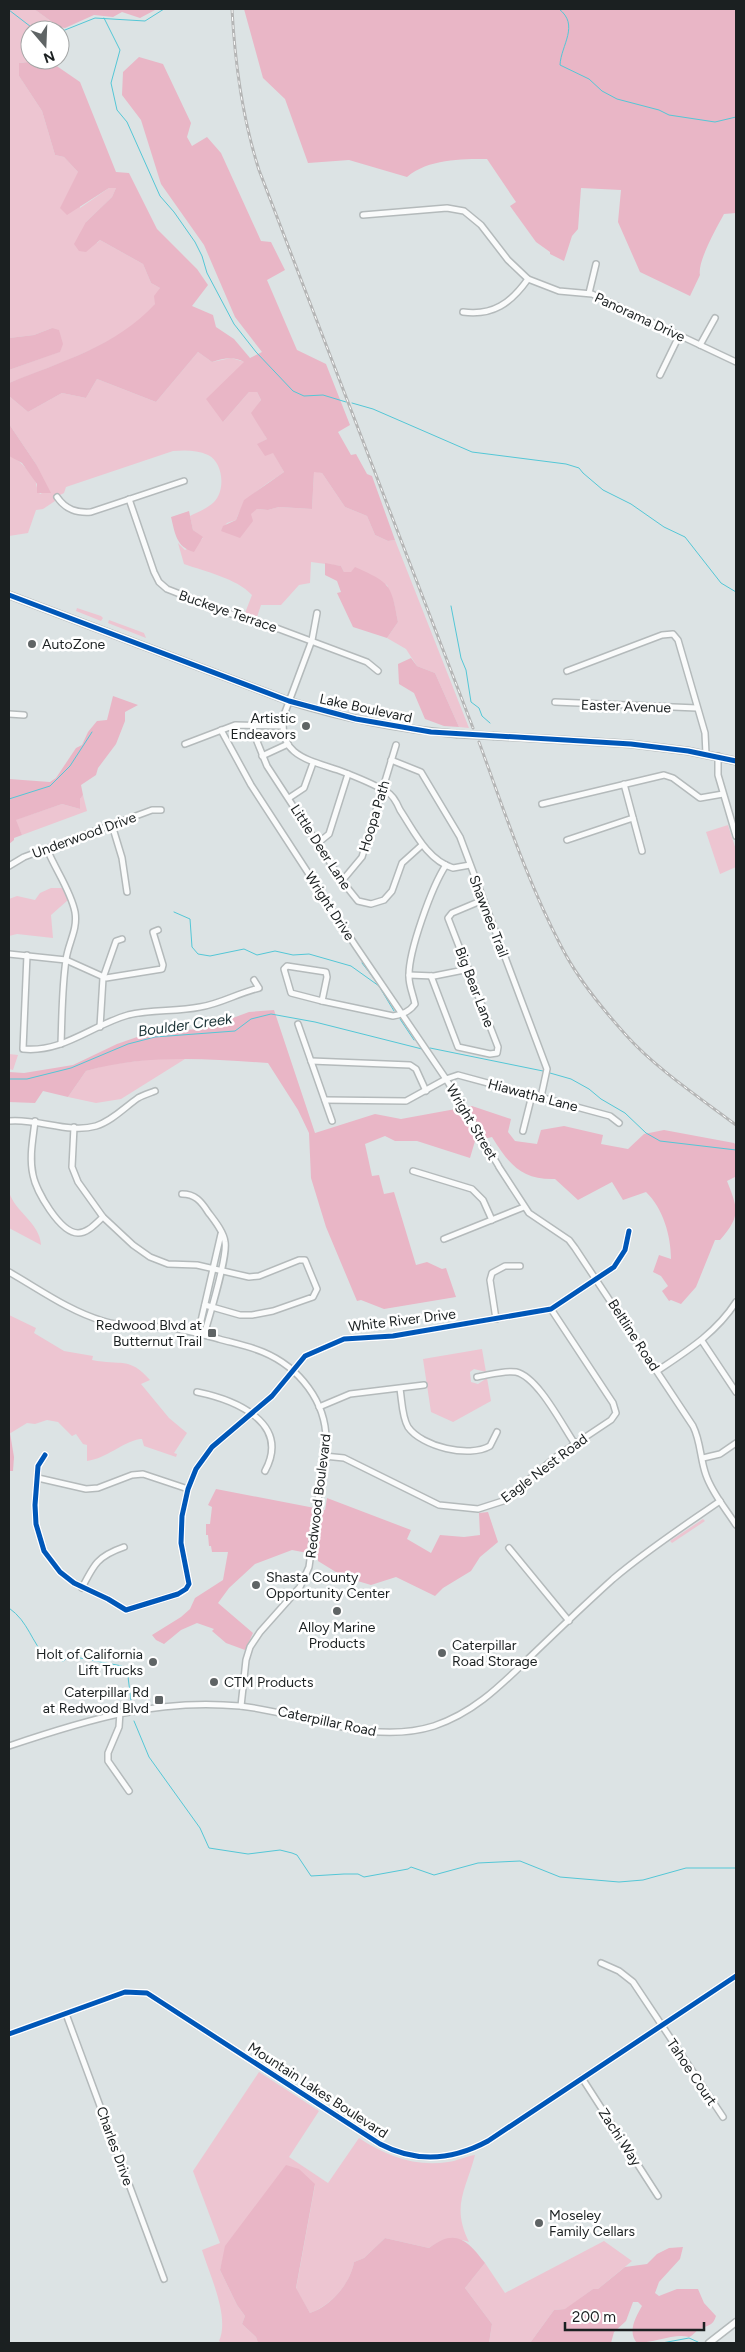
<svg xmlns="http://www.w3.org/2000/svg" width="745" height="2352" font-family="Figtree,sans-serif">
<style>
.green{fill:#edc5d1}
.forest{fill:#e9b6c6}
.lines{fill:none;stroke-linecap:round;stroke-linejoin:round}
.stream{stroke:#54c7d6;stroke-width:1}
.minor-casing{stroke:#b4babb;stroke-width:8}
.major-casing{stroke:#b4babb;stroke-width:9}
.minor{stroke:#fafbfb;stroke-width:5}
.major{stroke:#fafbfb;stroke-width:6}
.rail-casing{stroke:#b5b6b6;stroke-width:3}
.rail{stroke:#fff;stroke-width:1;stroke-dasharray:4;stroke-linecap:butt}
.major-bridge-casing{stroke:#b4babb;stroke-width:9;stroke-linecap:butt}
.major-bridge{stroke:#fafbfb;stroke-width:6}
.cycleway-casing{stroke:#fff;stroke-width:8}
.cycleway{stroke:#0057b8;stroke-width:5}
.poi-dot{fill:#5f6465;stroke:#fff;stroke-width:2}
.labels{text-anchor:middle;stroke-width:5;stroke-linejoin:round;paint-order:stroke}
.street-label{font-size:14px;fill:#1b2021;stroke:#fff}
.poi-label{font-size:14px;fill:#1b2021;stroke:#fff;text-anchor:start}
.water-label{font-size:15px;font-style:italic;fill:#1c3438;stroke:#fff}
</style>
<rect width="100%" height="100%" fill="#dce3e4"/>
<g class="green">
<path d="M9,9H34L59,27L58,30H30V60H46L19,63V76L42,111L55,155L64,157L78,172L80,208L109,188H116L112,197L86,222L97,243L100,240L143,264L151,283L160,288C158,293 157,301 154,306C125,342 52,366 9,383V370L59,352L52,328L34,335L9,338Z"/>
<path d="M198,352L212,362L231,358L245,362L223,422L249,392H257L261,400L252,413L267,439L258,444L273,452L284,472C264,486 244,496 236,520L227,523L221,531L257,509L268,510L279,507L312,509L314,471L322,473L345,507L367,516L375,535L388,541L395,540L469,728L459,727L435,673L417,666L406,649L387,638L398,622L394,603L387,585L351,572H344L341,566L311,562L310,583L299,585L281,605H261L257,617L245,613L252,595C236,578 206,572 184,564L178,543L185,550L199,542L203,538L193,530L190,516C198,512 208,508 214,502C226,490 223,462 208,455C197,450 185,450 173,451L66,487L64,493L54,498L55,501L43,509L36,510L28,533L9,536V456C17,457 34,475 36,483C37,488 37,489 40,494L44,492L36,464L9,424V396L28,412L62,393L86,398L97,379L156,402Z"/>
<path d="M77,608L101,616L103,618L101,621L76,611Z"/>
<path d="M109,620L144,633L146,638L108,623Z"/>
<path d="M83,795L87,811L22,835L15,820L62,804L80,809V799Z"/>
<path d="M728,825L736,850V867L720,874L706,832Z"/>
<path d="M51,888H62L68,900L51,915L53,938L17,934L9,936V899L17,896L35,900L40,893Z"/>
<path d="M9,1054L18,1055L13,1070L9,1069Z"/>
<path d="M160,1058L185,1059L121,1099L96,1103L68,1097L86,1071L107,1065Z"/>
<path d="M9,1192C15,1212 40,1223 41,1245L9,1228Z"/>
<path d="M9,1315L36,1328L34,1333L64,1351L93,1356L92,1360C121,1366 129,1356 150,1380L141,1384L169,1418L187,1433L174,1453L177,1454L176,1457L144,1446L142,1439H140C120,1443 108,1458 87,1461V1445L83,1444L76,1434L72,1436L58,1422L47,1420L35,1424L27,1423L9,1434Z"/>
<path d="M482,1349L486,1372L474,1369L470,1372L471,1382L478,1384L487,1378L491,1401L453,1422L431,1412L423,1359Z"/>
<path d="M703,1519L705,1521L672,1543L670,1541Z"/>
<path d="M259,2072L319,2111L289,2157L328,2183L359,2138C386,2156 415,2167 448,2162C457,2161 466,2156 475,2155C466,2190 451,2206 469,2242C455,2237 440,2239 429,2248L385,2238L364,2258L354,2262C350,2285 331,2305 310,2313L296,2289L315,2185L223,2258L220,2270L237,2305L245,2316L242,2324L256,2337L258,2343H222L219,2341C230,2317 210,2276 202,2250L220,2243L193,2171Z"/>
<path d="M604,2241L632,2261L598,2289H593L566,2309L554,2310L530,2343H489L492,2324L465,2288L485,2263L505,2293Z"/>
</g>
<g class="forest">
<path d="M34,9H157L140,18L122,12L113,17L94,15L65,28L59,27Z"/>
<path d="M244,9H736V213L724,214C717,227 697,262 700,275L690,296L640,272L618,222L621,190L581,188L578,229L572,236L564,261L550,254V252L536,242L510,206L516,202L487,159C461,159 428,159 407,177L349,160L308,163L285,99L263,78Z"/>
<path d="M139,57L163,64L191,123L187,137L192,146L207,137L221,153L261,241L271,242L285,270L267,280L297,350L326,364L350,425L338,432L351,455L356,454L367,474L372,476L395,540L388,541L375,535L367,516L345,507L322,473L314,472L312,509L279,507L268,510L257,509L251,514L253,521L240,538L221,531L223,526L236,520L244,500L284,472L273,453L265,456L257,444L267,439L251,413L261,400L257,392H249L223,422L206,399L244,362C234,356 224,358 212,362L198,352L156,402L97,379L86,398L62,393L28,412L9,396V383C60,362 117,346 155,304L154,296L160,288L151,283L143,264L100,240L86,252L79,251L74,244L86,222L112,197L116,188H109L67,215L60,208L78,172L64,157L55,155L42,111L19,76V63L48,60L80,82L116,172L129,173L157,229L197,269L208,285L192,306L213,315L216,327L234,339L250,358L262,352L235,317L204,245L161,184L141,120L122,95L123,72Z"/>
<path d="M52,328L59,330L63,344L60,352L9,370V338L34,335Z"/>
<path d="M9,424L36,464L51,493H37V484L22,463L9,456Z"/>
<path d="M189,511L193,530L203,537L194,552C176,547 175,533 171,517Z"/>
<path d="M325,563L341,566L344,572H351L355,567C390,583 391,583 398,622L387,638L353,627L337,593L341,592L337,581L325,575Z"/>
<path d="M411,658L417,666L435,673L459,727L444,726L425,719L414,693L399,684L398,664Z"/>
<path d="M113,696L138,705L125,712V721L116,744L98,768L96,775L81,785L83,795L80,799V809L62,804L16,820L22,835L14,838V840L9,844V779L50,782L56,778L76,748L82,745L88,732L97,721L107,720Z"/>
<path d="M274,1010L315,1133L375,1114L401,1119L472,1106L511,1119L508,1132L515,1141L537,1144L541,1130L564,1126L603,1135L601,1144L628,1149L644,1134L664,1130L734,1143L736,1145V1181L735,1177L727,1181C738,1209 741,1216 720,1240H715L696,1287L681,1304L671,1300L669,1301L662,1291L668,1286L661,1276L653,1272L659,1255L671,1259C671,1236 663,1208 646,1192L623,1200L612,1182L578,1200L555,1179C521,1180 509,1164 492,1137L475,1141L470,1158L417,1141H395L385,1136L365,1144L372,1176L379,1175L384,1194L394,1192L416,1265L427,1262L442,1269L446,1268L456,1297L384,1309L361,1300L357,1301L326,1227L311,1178L309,1133L298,1110L268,1063C207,1059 146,1054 86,1071L68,1097L43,1091L35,1103L9,1102V1072L24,1073L73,1065L117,1044L140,1036L163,1031L203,1029L249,1012Z"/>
<path d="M10,1433L14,1457L13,1471H9Z"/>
<path d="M216,1489L325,1510L327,1498L411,1530L407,1539L431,1553L440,1535L464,1537L480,1535L479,1513L488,1512L498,1542L480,1557L471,1571L443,1588L435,1596L396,1577L371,1585L344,1577L318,1561V1555L292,1550L255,1564L229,1588L218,1603L253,1633L245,1650L226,1643L212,1631L214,1629L197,1623L181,1630L164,1644L156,1640L152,1635L181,1617L190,1609L195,1598L223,1580L228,1552H212L211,1546H209L208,1535H206V1524H210L212,1507L208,1505Z"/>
<path d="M286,2165L299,2169L315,2184L296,2288L310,2313C331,2306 350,2284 354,2262L364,2258L385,2238L429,2248C456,2227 468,2241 485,2263L465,2288L492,2324L489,2343H258L256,2337L242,2324L245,2316L237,2305L220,2270L225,2246Z"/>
<path d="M683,2247L680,2259L659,2282L655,2293L659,2296L677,2289H698L704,2303L716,2316C713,2326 708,2325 700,2329C695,2331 694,2335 689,2337C675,2333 654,2343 637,2343C627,2331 636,2317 642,2306L638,2302H633L626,2321L614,2332L611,2343H530L554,2310L565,2309L593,2289H598L625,2267L647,2264L657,2254L669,2248Z"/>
</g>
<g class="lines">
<g class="stream">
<path d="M559,9C580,25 561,45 560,65L589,79L602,91L617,99L659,110L669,115L715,122L736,117"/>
<path d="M9,10L35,30"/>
<path d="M104,18L120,50L111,83L117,110L127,122L160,196L174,212L195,242L202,256L207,273L234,324L256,352L293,391L304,396L323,395L346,402"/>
<path d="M60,32L95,18L145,21L164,9"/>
<path d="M352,403L373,409L472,452L566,464L579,468L583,473L603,490L631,504L664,527L685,537L721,583L736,592"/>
<path d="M451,606L461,658L466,670L471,702L479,708L482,716L490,723"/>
<path d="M9,799L50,786L70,766L92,732"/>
<path d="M174,912L190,919L192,947L198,954L210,956L244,949L257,955L275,951L293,955L309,954L351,966L379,986L394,1011"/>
<path d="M362,963L379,985"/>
<path d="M400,1019L414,1040"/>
<path d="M430,1048L543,1071"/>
<path d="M550,1073L571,1079L589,1089L601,1099L625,1113L646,1133L660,1141L736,1150"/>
<path d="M9,1079H27L71,1068L128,1044L155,1037L235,1031L251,1019L271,1014L315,1022L422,1049"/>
<path d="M9,1608C29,1622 31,1642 47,1658L63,1661L69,1657H75L122,1666L128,1677L131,1700"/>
<path d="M134,1721L149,1757L200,1828L209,1848L248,1854L280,1850L292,1853L297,1855L311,1876L344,1874H358L364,1877L408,1869L411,1867L434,1875L478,1863L520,1861L560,1877L619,1882L643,1880L686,1868H736"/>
<path d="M662,2343L689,2338L698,2342"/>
</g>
<g class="minor-casing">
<g id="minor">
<path d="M363,215L447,208L464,211L481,225L508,260L528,279L559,291L592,294L736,362"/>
<path d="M589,293L596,264"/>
<path d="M463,312C493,316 511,303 528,279"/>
<path d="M700,345L715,318"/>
<path d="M660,375L679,336"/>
<path d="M57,497C66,510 77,513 91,512L184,481"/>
<path d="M129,499L154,572L159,582L167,589L257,624L279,629L367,662L378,671"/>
<path d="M317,613L312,640L284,715C277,755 308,760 338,770C354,776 372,783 387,792C393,795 397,803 400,810C414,831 427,860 453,868L470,865"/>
<path d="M567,671L662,635L673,634L678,640L705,733L706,754"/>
<path d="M555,702L697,708"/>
<path d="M9,714L24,715"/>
<path d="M221,730L251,785L355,945L446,1079L498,1165"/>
<path d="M254,734L267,766L342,881L358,901L371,904L384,900L392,891L402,863L422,845"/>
<path d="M185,744L235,725L283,726"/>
<path d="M262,756L288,744"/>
<path d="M718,756V775L736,836"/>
<path d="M391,760L421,772L460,837L547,1069L541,1097"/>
<path d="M624,784L642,851"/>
<path d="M289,798L304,788L313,763"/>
<path d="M542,804L664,775L673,778L700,798L723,794"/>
<path d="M112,825L122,858L127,892"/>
<path d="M567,840L633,818"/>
<path d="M318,843L329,834L348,774"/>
<path d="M47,849C55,869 71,891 75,912C78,930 68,943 66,960C62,987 62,1016 61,1044"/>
<path d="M9,866L24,857L152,810H161"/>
<path d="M342,881L362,857L396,745"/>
<path d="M9,954L66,960L106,978L162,969L163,965L153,932L158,930"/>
<path d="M27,955L23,1049C63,1053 92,1025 128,1015C152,1009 176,1012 200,1007C220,1004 238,993 259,988L254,980"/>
<path d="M287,966L326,972L327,977L322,1001L291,993L284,969Z"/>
<path d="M409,975L434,976L469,969"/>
<path d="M431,976L458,1047L490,1054L497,1053L498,1047L448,918L452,913L483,900"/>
<path d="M322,1001L393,1016C401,1015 410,1011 415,1004C413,994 409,986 409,977C408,952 432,886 446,865"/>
<path d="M298,1024L332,1121"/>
<path d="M100,1027L103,978L116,941L122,939"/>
<path d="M311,1061L410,1065L416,1069L426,1091"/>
<path d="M325,1100L406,1101L446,1079L458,1075L610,1116L619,1123"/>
<path d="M9,1121C37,1118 69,1134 96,1126C112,1121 125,1107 138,1098C143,1095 150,1093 155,1091"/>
<path d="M35,1121C33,1139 29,1157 33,1175C36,1191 60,1233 78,1233C88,1233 96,1223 103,1217"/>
<path d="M74,1127L72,1167L78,1182L103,1217L133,1245L150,1257L168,1264L197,1265L249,1277L259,1276L299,1260H305L317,1289L313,1297L273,1311L252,1315H240L205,1305"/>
<path d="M523,1131L532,1095"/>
<path d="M499,1167L529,1213L569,1240L575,1248L693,1426C701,1442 700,1459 706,1475C712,1493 726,1509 736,1525"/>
<path d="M413,1171L472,1189L483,1200L492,1220"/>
<path d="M182,1194C195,1194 201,1201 208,1212C214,1220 224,1232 225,1242C228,1257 209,1317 204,1335"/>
<path d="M444,1239L524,1207"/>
<path d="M9,1272C39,1289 69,1311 103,1321C125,1328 148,1325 171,1328C187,1330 203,1335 219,1339C233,1343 249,1346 263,1352C299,1367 327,1402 326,1442L309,1567L300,1587L260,1632L250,1647L246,1660L241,1706"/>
<path d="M496,1319L490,1280L492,1273L505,1266H520"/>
<path d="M198,1334L221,1234"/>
<path d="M702,1341L736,1392"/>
<path d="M657,1371C687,1351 716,1333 736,1302"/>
<path d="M477,1377C489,1375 504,1370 516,1372C538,1377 562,1425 575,1444"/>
<path d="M400,1389C402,1401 402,1417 408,1427C422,1447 469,1458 490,1446L497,1432"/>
<path d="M197,1392C236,1400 291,1423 265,1471"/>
<path d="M319,1407L350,1394L424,1385"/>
<path d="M45,1455L38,1466L35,1505L36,1524L44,1551L60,1572L74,1583L108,1599L126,1610L178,1594L186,1589L189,1584L181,1543L182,1516L188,1489L196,1469L212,1447L272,1396L305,1356L344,1339L393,1336L551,1309L614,1267L625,1250L629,1231"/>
<path d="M324,1456L344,1458L439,1505L478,1509L503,1501L557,1456L611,1420L616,1413L613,1403L551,1309"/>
<path d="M703,1458L720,1454L736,1443"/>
<path d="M38,1478L86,1489L98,1488L132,1475L143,1474L188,1489"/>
<path d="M509,1548L569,1621"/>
<path d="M82,1588C94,1564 98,1556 124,1547"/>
<path d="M120,1712L119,1727L108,1753V1761L129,1791"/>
<path d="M9,1746C86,1720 157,1698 240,1706C305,1713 370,1746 434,1726C473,1713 499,1687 528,1659C556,1632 584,1605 613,1579C647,1550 684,1526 720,1501"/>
<path d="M601,1963L619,1971L633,1982L723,2117"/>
<path d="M66,2014L164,2279"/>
<path d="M9,2034L125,1992L147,1993L380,2144C416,2163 453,2160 488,2141L736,1976"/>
<path d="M582,2078L658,2196"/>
</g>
</g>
<g class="major-casing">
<g id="major">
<path d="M9,595L289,701C343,718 399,729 456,734"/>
<path d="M494,736L631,744L688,751L736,761"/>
<path d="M709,2343L736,2322"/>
</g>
</g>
<use href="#minor" class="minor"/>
<use href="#major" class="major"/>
<g class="rail-casing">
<g id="rail">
<path d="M232,9C235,64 242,117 259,170L473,728"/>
<path d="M479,742C504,810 527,881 561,946C577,978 601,1007 625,1034C654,1067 700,1098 736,1125"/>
</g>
</g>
<use href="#rail" class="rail"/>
<g class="major-bridge-casing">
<path id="major-bridge" d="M456,734L494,736"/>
</g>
<use href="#major-bridge" class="major-bridge"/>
<g class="cycleway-casing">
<g id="cycleway">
<path d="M9,595L289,701L356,719L431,732L631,744L688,751L736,761"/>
<path d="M45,1455L38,1466L35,1505L36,1524L44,1551L60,1572L74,1583L108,1599L126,1610L178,1594L186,1589L189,1584L181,1543L182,1516L188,1489L196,1469L212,1447L272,1396L305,1356L344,1339L393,1336L551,1309L614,1267L625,1250L629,1231"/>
<path d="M9,2034L125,1992L147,1993L380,2144C416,2163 453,2160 488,2141L736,1976"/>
</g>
</g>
<use href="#cycleway" class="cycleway"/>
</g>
<g class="poi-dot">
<circle cx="32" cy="644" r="5"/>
<circle cx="306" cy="726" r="5"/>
<rect x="207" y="1328" width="10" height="10" rx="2.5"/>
<circle cx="256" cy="1585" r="5"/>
<circle cx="337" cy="1611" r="5"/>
<circle cx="442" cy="1653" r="5"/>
<circle cx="153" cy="1662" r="5"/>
<circle cx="214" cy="1682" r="5"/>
<rect x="154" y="1695" width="10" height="10" rx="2.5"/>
<circle cx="539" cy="2223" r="5"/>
</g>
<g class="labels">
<g class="street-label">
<text transform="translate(640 317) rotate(25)" y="5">Panorama Drive</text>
<text transform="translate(228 611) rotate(19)" y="5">Buckeye Terrace</text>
<text transform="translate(626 706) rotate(2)" y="5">Easter Avenue</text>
<text transform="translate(366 708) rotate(12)" y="5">Lake Boulevard</text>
<text transform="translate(374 816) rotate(-73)" y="5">Hoopa Path</text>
<text transform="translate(84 835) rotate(-20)" y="5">Underwood Drive</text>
<text transform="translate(321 847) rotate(57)" y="5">Little Deer Lane</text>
<text transform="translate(330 906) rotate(57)" y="5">Wright Drive</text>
<text transform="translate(489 916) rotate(69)" y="5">Shawnee Trail</text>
<text transform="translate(475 987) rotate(69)" y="5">Big Bear Lane</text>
<text transform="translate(533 1095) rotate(15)" y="5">Hiawatha Lane</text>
<text transform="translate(472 1122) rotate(59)" y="5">Wright Street</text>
<text transform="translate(402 1320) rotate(-7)" y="5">White River Drive</text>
<text transform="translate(634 1335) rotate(57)" y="5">Beltline Road</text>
<text transform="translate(544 1468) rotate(-37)" y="5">Eagle Nest Road</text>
<text transform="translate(318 1496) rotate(-83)" y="5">Redwood Boulevard</text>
<text transform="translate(327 1721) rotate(12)" y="5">Caterpillar Road</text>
<text transform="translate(692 2072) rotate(56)" y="5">Tahoe Court</text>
<text transform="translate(318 2090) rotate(33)" y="5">Mountain Lakes Boulevard</text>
<text transform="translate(620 2137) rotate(57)" y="5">Zachi Way</text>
<text transform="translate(115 2146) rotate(70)" y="5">Charles Drive</text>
</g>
<g class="poi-label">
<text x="42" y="649">AutoZone</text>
<text x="296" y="723" text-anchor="end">Artistic<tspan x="296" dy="16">Endeavors</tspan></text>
<text x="202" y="1330" text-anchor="end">Redwood Blvd at<tspan x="202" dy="16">Butternut Trail</tspan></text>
<text x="266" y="1582">Shasta County<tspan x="266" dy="16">Opportunity Center</tspan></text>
<text x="337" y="1632" text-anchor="middle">Alloy Marine<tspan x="337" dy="16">Products</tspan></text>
<text x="452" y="1650">Caterpillar<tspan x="452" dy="16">Road Storage</tspan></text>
<text x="143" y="1659" text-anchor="end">Holt of California<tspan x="143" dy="16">Lift Trucks</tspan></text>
<text x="224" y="1687">CTM Products</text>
<text x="149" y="1697" text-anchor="end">Caterpillar Rd<tspan x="149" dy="16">at Redwood Blvd</tspan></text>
<text x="549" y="2220">Moseley<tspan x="549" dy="16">Family Cellars</tspan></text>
</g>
<g class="water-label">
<text transform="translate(185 1025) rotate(-8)" y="5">Boulder Creek</text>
</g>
</g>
<rect width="745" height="2352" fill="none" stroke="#1b2021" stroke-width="20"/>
<g transform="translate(45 45) rotate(161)"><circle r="24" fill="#ffffff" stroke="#a4a6a6"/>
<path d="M0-4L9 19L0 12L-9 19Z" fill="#5f6465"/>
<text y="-8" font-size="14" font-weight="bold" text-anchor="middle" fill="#1b2021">N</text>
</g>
<path d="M565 2322v8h139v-8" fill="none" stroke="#1b2021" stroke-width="2.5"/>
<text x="572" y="2322" font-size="15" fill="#1b2021" stroke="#ffffff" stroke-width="4" paint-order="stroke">200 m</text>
</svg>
